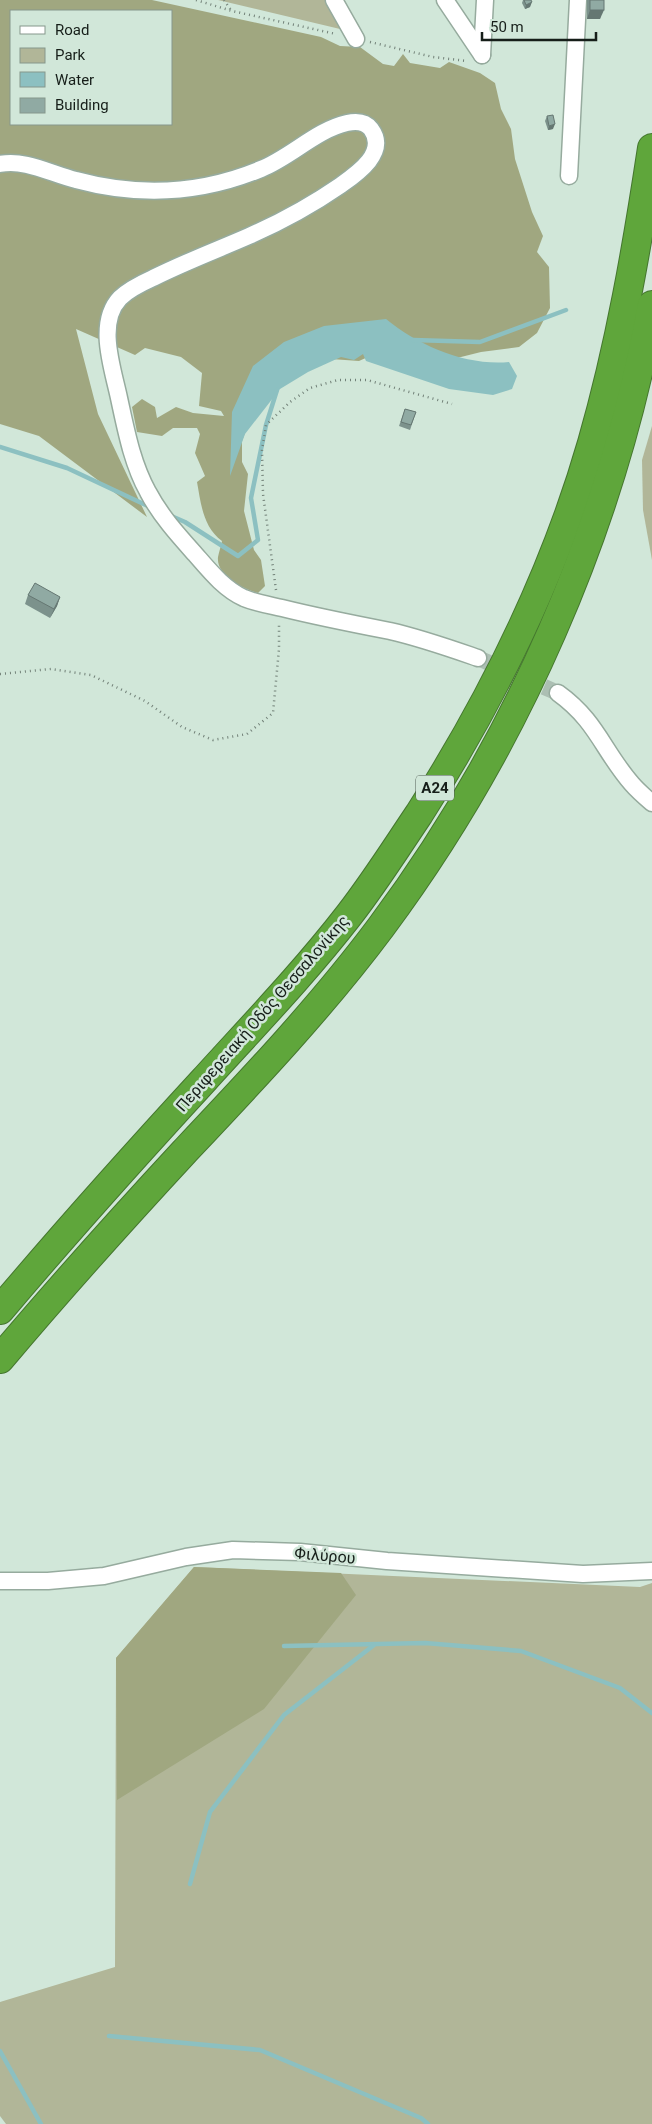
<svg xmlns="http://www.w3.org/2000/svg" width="652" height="2124" font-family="Roboto,sans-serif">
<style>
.green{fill:#b1b698}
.forest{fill:#a0a780;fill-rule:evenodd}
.water{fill:#8cc0c1}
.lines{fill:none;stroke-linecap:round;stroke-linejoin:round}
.stream{stroke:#8cc0c1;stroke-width:4.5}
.minor-tunnel{stroke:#acbfb3;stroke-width:16;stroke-dasharray:16 8;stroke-linecap:butt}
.minor-casing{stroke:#96ab9e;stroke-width:19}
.motorway-casing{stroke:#45762f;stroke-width:30}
.path{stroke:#728178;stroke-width:2.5;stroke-dasharray:1 4;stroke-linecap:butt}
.minor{stroke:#fff;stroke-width:16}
.motorway{stroke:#5fa63b;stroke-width:28}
.wall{fill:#7c928c}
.shaded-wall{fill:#657772}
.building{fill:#90aaa3;stroke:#657772}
.labels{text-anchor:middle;stroke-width:5;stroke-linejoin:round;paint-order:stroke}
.shield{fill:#d1e7d9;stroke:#4e5a53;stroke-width:1}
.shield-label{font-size:15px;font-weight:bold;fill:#161e19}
.street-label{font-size:16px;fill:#161e19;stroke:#d1e7d9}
</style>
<rect width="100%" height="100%" fill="#d1e7d9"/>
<g class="green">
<path d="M218,0H328L343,22L340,29Z"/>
<path d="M652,426V560L643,510L642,460Z"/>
<path d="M194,1567L640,1587L652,1583V2124H6L0,2116V2002L115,1967L116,1658Z"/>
</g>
<g class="forest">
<path d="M0,0H152L321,37L340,46L360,47L383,64L394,66L403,54L410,63L440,68L449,62L480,73L495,83L501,109L511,129L515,159L532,212L543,236L537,252L549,267L550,308L537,333L519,347L481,352L413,369L370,356L359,361L331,359L289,364L250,420L242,441V462L248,474L244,511L254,550L261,560L265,586L258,593C244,589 216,576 218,557C219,552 221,546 222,541C203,527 201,504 197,482L205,476L195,453L200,434L197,428H173L162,436L137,432L132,407L142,399L155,407L157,418L176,407L193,413L224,416L221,411L199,406L202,373L181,357L145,348L135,355L76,329L98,414L147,517L39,436L0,424ZM11,11H171V124H11Z"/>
<path d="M194,1567L341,1573L356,1595L264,1709L117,1800L116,1658Z"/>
</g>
<path class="water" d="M386,319C419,346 466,366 509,362L517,376L512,389L493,395L449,389L366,361L363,354L354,360L341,357L308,372L280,389L245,434L230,476L232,412L253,366L284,342L324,326Z"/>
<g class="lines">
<g class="stream">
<path d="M413,340L480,342L566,310"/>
<path d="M0,447L67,468L150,507"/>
<path d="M169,515L185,522L238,556L258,540L251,498L266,425L277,390"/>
<path d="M284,1646L425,1643L521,1651L620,1688L652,1713"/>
<path d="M190,1884L210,1812L284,1715L374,1645"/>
<path d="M109,2036L260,2050L421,2118L428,2124"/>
<path d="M0,2051L41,2124"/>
</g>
<path class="minor-tunnel" d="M478,658L558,693"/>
<g class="minor-casing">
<g id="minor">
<path d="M334,0L356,39"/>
<path d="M445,0L482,55"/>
<path d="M482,55L485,0"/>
<path d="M0,164C26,159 51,174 76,180C139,197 201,194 261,169C291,157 316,130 347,123C356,121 365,121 371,129C388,152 358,173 341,185C312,205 281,222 249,236C217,250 185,262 153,278C142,283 129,289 120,298C96,323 113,369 119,398C126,430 132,463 148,492C160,515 178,535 195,554C209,570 224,589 244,598C256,603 269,605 282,608C318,617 354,624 390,631C421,638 449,648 478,658"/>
<path d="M569,176L578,0"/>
<path d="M558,693C597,721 603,751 632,784C638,791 645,797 652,803"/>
<path d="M0,1581H48L104,1576L186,1557L233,1550L300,1552L387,1561L583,1574L652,1571"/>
</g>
</g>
<g class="motorway-casing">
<g id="motorway">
<path d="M0,1310C66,1232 135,1155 204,1080C253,1026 304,973 349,915C374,883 396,848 419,814C493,698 554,575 592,443C620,346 637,247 652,148"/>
<path d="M0,1359C60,1288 122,1219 185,1151C253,1079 322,1006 381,927C516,746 612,527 652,305"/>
</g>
</g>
<g class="path">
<path d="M196,0L232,11L336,34"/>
<path d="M224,0L231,10"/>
<path d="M370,42L433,57L467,61"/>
<path d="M276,590L263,494L262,450L266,425L290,402L310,388L338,380H367L452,404"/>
<path d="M0,674L51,669L91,675L145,701L182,727L213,740L247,734L273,713L279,649V623"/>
</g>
<use href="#minor" class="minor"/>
<use href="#motorway" class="motorway"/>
</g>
<g class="wall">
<path d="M523,0H531L530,7L525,9L522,3Z"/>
<path d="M587,0H604L600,19H587Z"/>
<path d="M547,116L553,129L548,130L545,121Z"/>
<path d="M405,409L416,412L410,430L399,426Z"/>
<path d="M28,595L60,597L57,606L50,618L25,604Z"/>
</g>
<g class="shaded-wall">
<path d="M532,2L530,7L525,9L526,5Z"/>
<path d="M590,10H604L600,19H587Z"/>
<path d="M555,124L553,129L548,130L549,126Z"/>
<path d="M60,597L57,606L50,618L54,609Z"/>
</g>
<g class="building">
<path d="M524,0H531L532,2L526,5Z"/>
<rect x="590" y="0" width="14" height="10"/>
<path d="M553,115L555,124L549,126L547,116Z"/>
<path d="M405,409L416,412L411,425L401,422Z"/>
<path d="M35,583L60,597L54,609L28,595Z"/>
</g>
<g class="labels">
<rect class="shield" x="416" y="775.5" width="38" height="25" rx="4"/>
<g class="shield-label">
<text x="435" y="793">Α24</text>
</g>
<g class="street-label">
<text transform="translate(262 1013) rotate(-49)" y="6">Περιφερειακή Οδός Θεσσαλονίκης</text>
<text transform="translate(325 1555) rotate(5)" y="6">Φιλύρου</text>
</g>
</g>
<rect x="10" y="10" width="162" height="115" fill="#d1e7d9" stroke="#86978c"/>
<rect x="20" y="26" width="25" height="8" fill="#ffffff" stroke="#86978c"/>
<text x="55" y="35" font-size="15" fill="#161e19">Road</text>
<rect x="20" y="48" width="25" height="15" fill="#b1b698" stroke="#86978c"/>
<text x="55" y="60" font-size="15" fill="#161e19">Park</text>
<rect x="20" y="72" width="25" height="15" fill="#8cc0c1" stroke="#86978c"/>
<text x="55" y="85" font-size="15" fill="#161e19">Water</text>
<rect x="20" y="98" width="25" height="15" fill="#90aaa3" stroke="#86978c"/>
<text x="55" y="110" font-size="15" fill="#161e19">Building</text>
<path d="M482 32v8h114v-8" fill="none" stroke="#161e19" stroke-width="2.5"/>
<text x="490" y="32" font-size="15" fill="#161e19" stroke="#d1e7d9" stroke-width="4" paint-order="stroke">50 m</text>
</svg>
